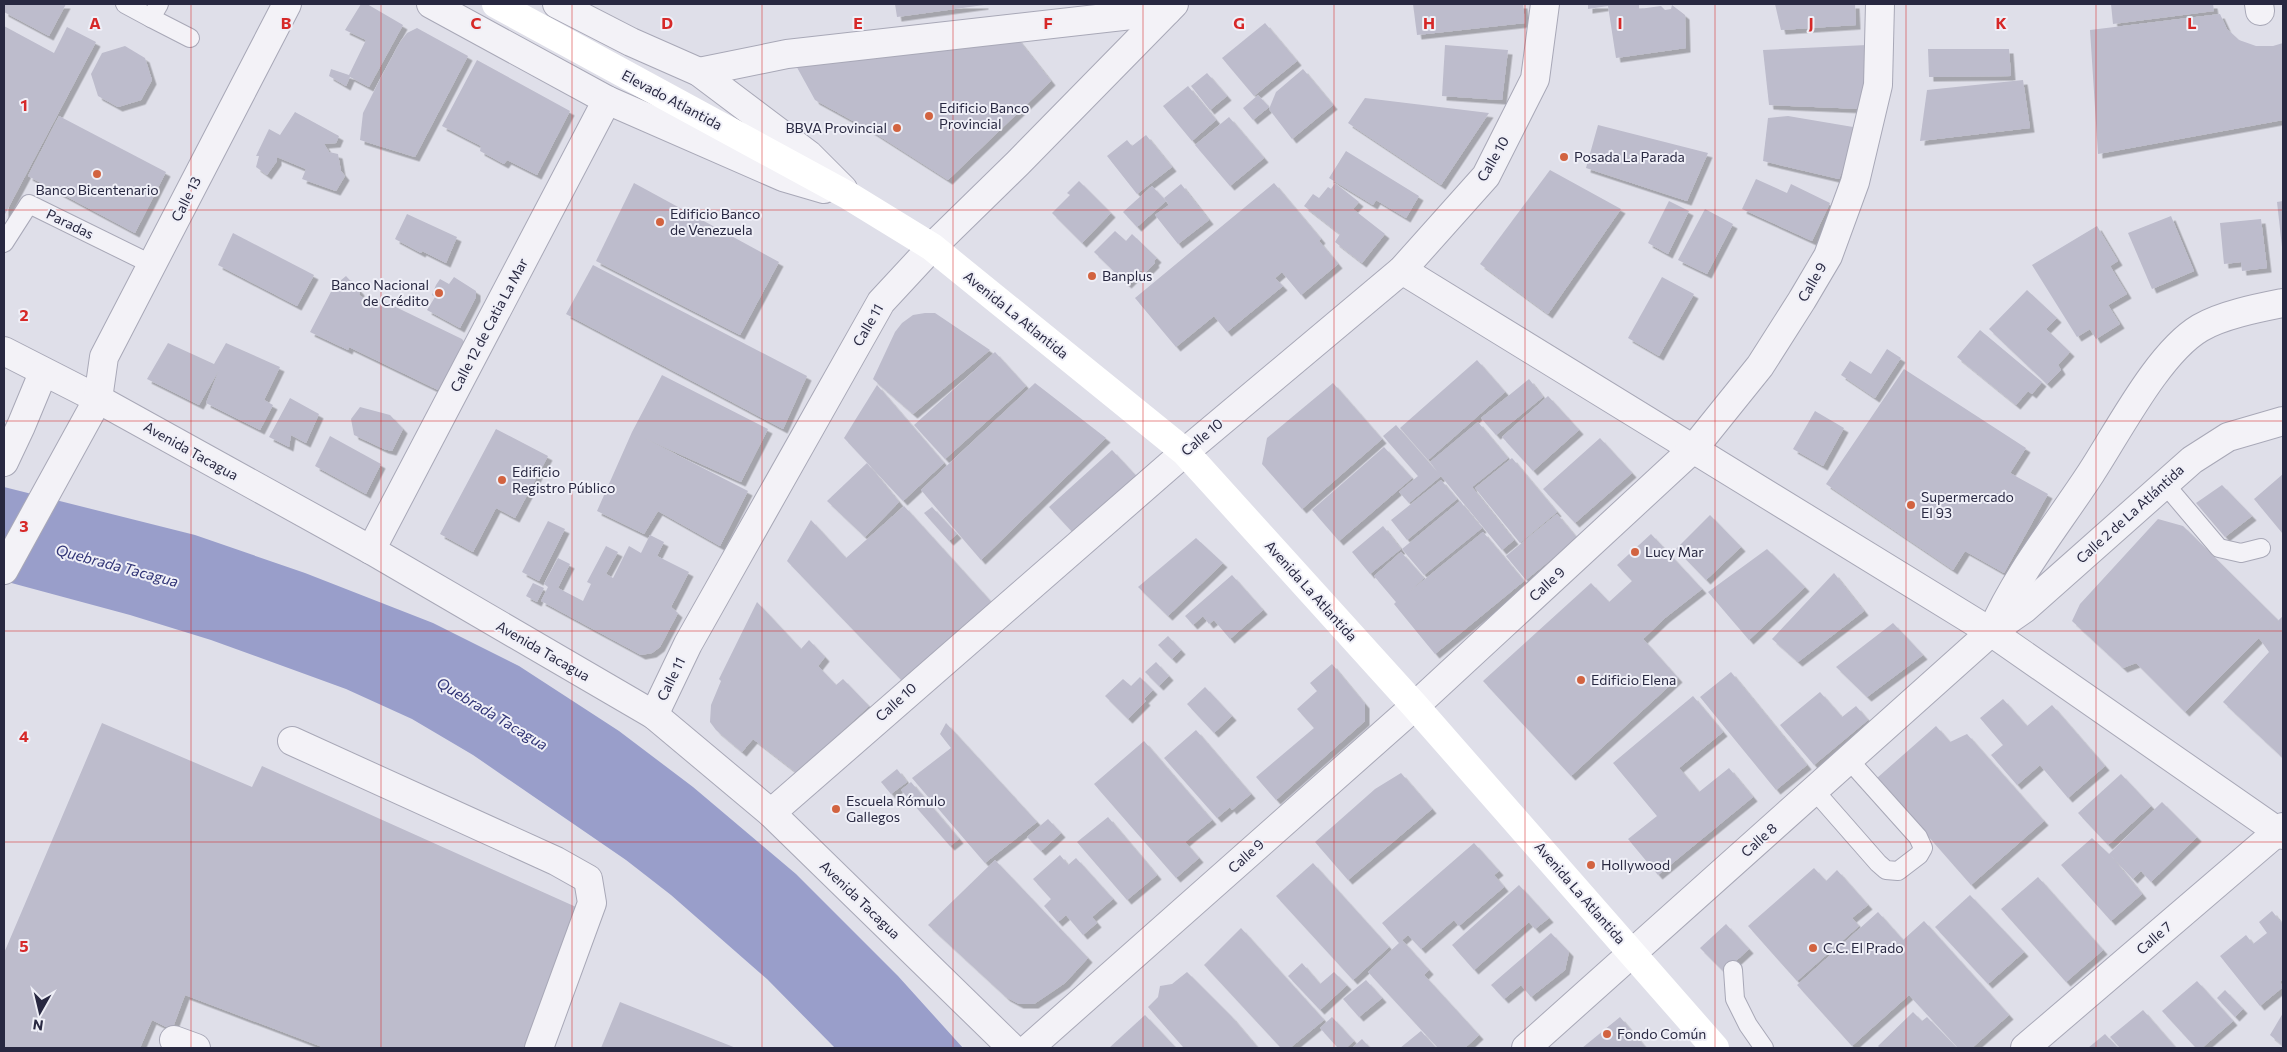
<svg xmlns="http://www.w3.org/2000/svg" width="2287" height="1052" font-family="Commissioner,sans-serif">
<style>
.water{fill:#999eca}
.building{fill:#bdbccc;filter:url(#shadow)}
.lines{fill:none;stroke-linecap:round;stroke-linejoin:round}
.lane-casing{stroke:#a8a8b7;stroke-width:20}
.street-casing{stroke:#a8a8b7;stroke-width:30}
.lane{stroke:#f3f2f7;stroke-width:18}
.street{stroke:#f3f2f7;stroke-width:28}
.secondary{stroke:#fff;stroke-width:28}
.grid{fill:none;stroke:#d62828;stroke-width:1;stroke-opacity:0.55}
.poi-dot{fill:#d26340;stroke:#efeff7;stroke-width:2}
.labels{text-anchor:middle;stroke-width:4;stroke-linejoin:round;paint-order:stroke}
.street-label{font-size:14px;fill:#282841;stroke:#efeff7}
.poi-label{font-size:14px;fill:#282841;stroke:#efeff7;text-anchor:start}
.water-label{font-size:15px;font-style:italic;fill:#303476;stroke:#efeff7}
.grid-label{font-size:16px;text-anchor:middle;font-weight:bold;fill:#d62828;stroke:#efeff7;stroke-width:4;stroke-linejoin:round;paint-order:stroke}
</style>
<defs>
<filter id="shadow"><feDropShadow dx="4.5" dy="4.5" stdDeviation="0" flood-color="#0004"/></filter>
</defs>
<rect width="100%" height="100%" fill="#dfdfe9"/>
<path class="water" d="M4,487L195,535L305,573L433,623L519,666L619,731L693,787L796,874L898,976L963,1048H835L767,979L671,895L626,860L473,755L412,719L346,689L211,640L130,615L4,581Z"/>
<g class="building">
<path d="M4,4H66L49,36L4,12Z"/>
<path d="M361,4H367L403,25L369,87L350,77L346,86L329,76L331,69L349,75L366,40L345,30Z"/>
<path d="M895,4H984V5L897,17Z"/>
<path d="M1413,4H1523L1525,23L1417,35Z"/>
<path d="M1588,4H1639V9L1661,6L1665,10L1671,9L1672,5L1685,15L1686,48L1616,58L1608,6L1588,9Z"/>
<path d="M1775,4H1855L1856,25L1781,30Z"/>
<path d="M2111,4H2213L2214,11L2113,24Z"/>
<path d="M2220,14L2227,29L2239,40L2256,46H2273L2283,43V120L2098,154L2090,30Z"/>
<path d="M1265,23L1297,61L1254,96L1222,58Z"/>
<path d="M4,26L54,53L67,27L96,42L4,216Z"/>
<path d="M417,28L468,56L415,157L360,140L363,113L378,83L400,42L407,33Z"/>
<path d="M1017,38L1051,81L948,180L873,132L815,100L794,62Z"/>
<path d="M1445,45L1508,50L1502,100L1442,96Z"/>
<path d="M1867,45L1862,109L1769,105L1763,50Z"/>
<path d="M125,46L145,58L152,80L141,100L118,107L98,96L91,74L102,53Z"/>
<path d="M1928,49H2009L2011,76L1929,77Z"/>
<path d="M477,60L570,111L537,175L507,160L504,164L480,151L481,146L442,126Z"/>
<path d="M1303,69L1333,105L1292,139L1269,109L1276,92Z"/>
<path d="M1207,73L1227,96L1210,110L1191,86Z"/>
<path d="M2023,80L2030,128L1920,141L1927,90Z"/>
<path d="M1188,86L1216,120L1192,141L1163,106Z"/>
<path d="M1258,95L1269,107L1253,120L1243,108Z"/>
<path d="M1365,98L1489,113L1441,185L1348,123Z"/>
<path d="M295,112L339,136L336,143L324,144L329,152L338,154L341,171L345,176L336,191L302,179L306,169L277,157V161L267,175L256,167L259,156H256L269,129L280,135Z"/>
<path d="M59,116L166,172L135,233L28,176Z"/>
<path d="M1788,116L1859,128L1839,179L1763,161L1768,118Z"/>
<path d="M1229,117L1264,158L1230,186L1195,145Z"/>
<path d="M1598,125L1708,153L1687,201L1586,168Z"/>
<path d="M1146,135L1172,167L1137,194L1107,156L1127,140L1132,146Z"/>
<path d="M1346,151L1419,196L1406,218L1376,200L1373,205L1329,178Z"/>
<path d="M1550,170L1621,209L1548,314L1480,264Z"/>
<path d="M1756,179L1787,193L1791,184L1830,203L1812,241L1742,209Z"/>
<path d="M1079,181L1111,213L1082,243L1052,213L1070,195L1067,193Z"/>
<path d="M634,183L779,262L740,335L596,261Z"/>
<path d="M1274,183L1321,239L1319,241L1338,264L1301,295L1282,272L1275,278L1283,286L1227,332L1214,316L1176,347L1135,298Z"/>
<path d="M1335,183L1359,202L1353,209L1385,234L1362,263L1335,242L1340,234L1304,206L1313,194L1319,198L1328,187L1331,189Z"/>
<path d="M1181,184L1209,220L1178,244L1155,215L1169,205L1164,198Z"/>
<path d="M1152,186L1166,201L1137,227L1123,212Z"/>
<path d="M1669,201L1689,211L1668,254L1648,243Z"/>
<path d="M2283,201V246L2282,247L2277,202Z"/>
<path d="M1705,209L1733,224L1707,274L1678,260Z"/>
<path d="M407,214L457,237L446,263L422,251L421,253L395,239Z"/>
<path d="M2171,216L2194,271L2152,289L2128,233Z"/>
<path d="M2261,219L2267,268L2242,271L2241,262L2224,264L2220,223Z"/>
<path d="M2097,226L2118,261L2110,266L2127,294L2108,305L2120,324L2096,339L2090,329L2077,337L2032,265Z"/>
<path d="M1115,231L1126,241L1132,234L1157,258L1154,261L1155,263L1145,273L1141,270L1127,284L1094,252Z"/>
<path d="M233,233L314,275L297,306L218,265Z"/>
<path d="M593,265L807,376L783,429L566,314Z"/>
<path d="M346,276L360,291L359,295L370,302L375,297L462,339L465,343L438,390L349,347L348,350L310,332L334,286Z"/>
<path d="M454,277L476,291V297L460,328L427,310L435,297L432,295L436,285L440,279L449,284Z"/>
<path d="M1662,277L1694,294L1659,356L1628,338Z"/>
<path d="M2027,290L2057,318L2046,329L2070,352L2058,365L2061,370L2047,384L1989,329Z"/>
<path d="M925,313H935L990,350L913,414L873,379L895,332L902,323L913,315Z"/>
<path d="M1980,330L2042,382L2032,394L2028,391L2016,405L1957,357Z"/>
<path d="M168,343L214,364L226,343L280,367L264,400L273,405L260,430L206,403L219,370L199,405L147,379Z"/>
<path d="M1887,349L1901,358L1875,398L1841,375L1850,361L1871,374Z"/>
<path d="M995,352L1026,386L945,459L914,425Z"/>
<path d="M1477,360L1505,392L1428,460L1400,428Z"/>
<path d="M1904,369L2026,448L2010,473L2048,494L2004,573L1965,551L1953,570L1826,484Z"/>
<path d="M662,375L768,429L741,482L644,438L748,491L720,546L658,511L644,534L597,511L632,432Z"/>
<path d="M1529,379L1543,397L1496,435L1481,418Z"/>
<path d="M1035,383L1106,438L981,560L921,490Z"/>
<path d="M1333,383L1382,439L1302,509L1262,464L1267,438Z"/>
<path d="M877,385L944,463L903,501L844,438Z"/>
<path d="M1548,396L1579,430L1533,471L1502,437Z"/>
<path d="M290,398L319,414L306,443L291,435L289,447L269,437Z"/>
<path d="M360,407L390,415L403,429L392,451L384,449L354,435L351,419Z"/>
<path d="M1815,411L1844,428L1823,466L1793,449Z"/>
<path d="M1478,422L1508,458L1472,487L1514,540L1502,550L1441,476L1409,503L1399,492L1418,476L1383,436L1396,425L1438,473L1430,462Z"/>
<path d="M496,429L548,456L515,518L496,508L473,552L440,534Z"/>
<path d="M330,436L381,464L366,494L315,466Z"/>
<path d="M1600,438L1632,473L1575,523L1543,489Z"/>
<path d="M1384,447L1412,478L1339,541L1312,510Z"/>
<path d="M1112,450L1138,478L1076,536L1049,507Z"/>
<path d="M1512,458L1557,512L1520,543L1475,488Z"/>
<path d="M867,463L899,502L865,537L827,501Z"/>
<path d="M2283,474V534L2254,499Z"/>
<path d="M1441,480L1457,499L1407,540L1391,520Z"/>
<path d="M2222,485L2252,516L2225,537L2196,503Z"/>
<path d="M1460,501L1482,528L1424,575L1402,549Z"/>
<path d="M904,506L994,605L907,686L787,561L811,520L846,558Z"/>
<path d="M932,507L957,534L949,541L924,513Z"/>
<path d="M1557,514L1577,538L1526,580L1506,556Z"/>
<path d="M1710,515L1741,547L1706,580L1676,549Z"/>
<path d="M2158,519L2183,526L2278,620L2262,636L2283,616V758L2223,702L2269,652L2259,638L2185,712L2136,663L2123,668L2072,621L2080,604Z"/>
<path d="M548,521L565,529L539,581L522,572Z"/>
<path d="M1383,526L1401,549L1370,574L1352,552Z"/>
<path d="M1483,532L1524,581L1435,654L1394,604L1396,602L1374,576L1401,552L1424,578L1409,592Z"/>
<path d="M1651,534L1702,589L1665,618L1643,639L1678,678L1571,776L1483,681L1591,583L1609,602L1632,581L1617,565Z"/>
<path d="M650,535L664,542L657,556L689,572L671,607L678,613L660,647L652,653L641,655L541,601L548,587L544,584L558,558L570,564L558,588L583,601L591,584L587,582L606,546L618,552L606,574L613,578L629,546L641,553Z"/>
<path d="M1196,538L1223,563L1168,616L1138,587Z"/>
<path d="M1767,549L1805,587L1749,640L1708,592Z"/>
<path d="M1834,573L1864,611L1798,662L1772,639Z"/>
<path d="M1232,575L1263,610L1230,639L1214,620L1209,624L1203,616L1193,625L1185,616Z"/>
<path d="M533,583L544,588L537,602L526,596Z"/>
<path d="M757,602L801,649L809,640L825,657L818,666L836,685L843,679L869,706L797,773L753,739L742,752L716,730L710,722L711,705L721,681L719,679Z"/>
<path d="M1893,623L1923,655L1867,697L1836,667Z"/>
<path d="M1168,636L1181,650L1172,659L1158,645Z"/>
<path d="M1156,662L1169,676L1159,686L1145,672Z"/>
<path d="M1332,664L1365,704V721L1276,800L1256,777L1314,728L1297,709L1317,691L1310,683Z"/>
<path d="M1731,672L1807,765L1776,790L1700,697Z"/>
<path d="M1140,677L1153,690L1144,699L1146,701L1128,719L1105,696L1123,679L1131,686Z"/>
<path d="M1205,687L1232,716L1214,733L1187,704Z"/>
<path d="M1820,692L1842,717L1856,706L1868,720L1814,765L1780,725Z"/>
<path d="M1693,696L1723,732L1679,768L1699,792L1729,768L1753,797L1658,875L1628,839L1657,816L1613,763Z"/>
<path d="M2003,699L2027,726L2052,705L2105,766L2068,798L2040,765L2017,785L1991,755L2003,745L1980,718Z"/>
<path d="M102,723L252,787L262,766L585,911L527,1048H325L185,995L172,1030L152,1020L140,1048H4V953Z"/>
<path d="M946,723L1037,822L985,863L912,778L951,748L940,734Z"/>
<path d="M1936,726L1950,742L1967,734L2044,821L1971,885L1877,778Z"/>
<path d="M1196,730L1251,794L1232,810L1230,807L1217,818L1164,758Z"/>
<path d="M1144,741L1212,820L1185,842L1199,858L1176,878L1094,784Z"/>
<path d="M897,769L907,782L891,794L881,782Z"/>
<path d="M1401,773L1432,809L1348,880L1315,842L1375,789Z"/>
<path d="M2121,774L2151,806L2108,845L2078,813Z"/>
<path d="M911,782L959,839L950,846L901,790Z"/>
<path d="M2162,802L2197,837L2151,882L2141,871L2133,879L2111,856L2142,894L2111,921L2061,865L2092,838L2109,854Z"/>
<path d="M1108,817L1157,875L1127,900L1077,842Z"/>
<path d="M1048,819L1061,833L1041,851L1027,837Z"/>
<path d="M1474,843L1499,871L1494,875L1504,887L1459,926L1454,920L1421,949L1408,935L1402,940L1429,970L1424,975L1479,1035L1465,1048H1438L1368,972L1399,943L1382,923Z"/>
<path d="M1060,855L1068,865L1076,858L1113,899L1092,917L1097,923L1083,935L1066,915L1058,922L1044,906L1051,899L1033,879Z"/>
<path d="M995,860L1088,958L1065,983L1034,1004H1019L1006,997L928,925Z"/>
<path d="M1313,863L1389,947L1353,980L1276,896Z"/>
<path d="M1814,868L1826,881L1837,870L1868,905L1852,918L1859,926L1797,981L1748,926Z"/>
<path d="M2038,877L2103,950L2066,982L2001,909Z"/>
<path d="M1519,885L1549,918L1535,929L1529,922L1474,970L1452,945Z"/>
<path d="M1970,895L2024,952L1988,984L1935,927Z"/>
<path d="M2272,911L2283,925V979L2280,982L2283,987L2260,1006L2220,956L2246,935L2253,944L2267,933L2259,922Z"/>
<path d="M1878,912L1903,940L1924,921L2009,1015L1972,1048H1958L1909,995L1852,1046L1797,985Z"/>
<path d="M1726,924L1749,949L1724,972L1700,948Z"/>
<path d="M1241,928L1324,1020L1290,1048H1281L1204,965Z"/>
<path d="M1551,933L1569,952L1565,970L1531,997L1521,985L1504,999L1491,985Z"/>
<path d="M1302,963L1320,984L1334,972L1347,985L1320,1010L1288,976Z"/>
<path d="M1187,972L1231,1016L1258,1048H1184L1148,1007L1158,997L1160,986L1172,984Z"/>
<path d="M1366,980L1382,998L1359,1017L1343,999Z"/>
<path d="M2197,981L2233,1021L2202,1048H2196L2162,1011Z"/>
<path d="M2225,990L2243,1009L2235,1017L2217,998Z"/>
<path d="M620,1002L736,1048H601Z"/>
<path d="M2143,1010L2176,1048H2120L2110,1037Z"/>
<path d="M1913,1012L1922,1021L1927,1017L1957,1048H1880L1878,1046Z"/>
<path d="M2283,1013V1046L2270,1035Z"/>
<path d="M1145,1015L1176,1048H1109Z"/>
<path d="M1332,1017L1354,1041L1346,1048H1338L1320,1028Z"/>
<path d="M1620,1017L1646,1048H1582Z"/>
<path d="M1421,1031L1436,1048H1400Z"/>
<path d="M2105,1034L2118,1048H2088Z"/>
<path d="M1362,1039L1370,1048H1352Z"/>
</g>
<g class="lines">
<g class="lane-casing">
<g id="lane">
<path d="M125,4L151,18L159,4"/>
<path d="M151,18L190,38"/>
<path d="M4,243L29,204L153,265"/>
<path d="M2164,483L2219,548L2241,553L2261,548"/>
<path d="M1814,790L1878,863L1886,870L1898,871L1919,855L1923,848L1918,837L1849,760"/>
<path d="M1733,970L1735,999L1748,1025L1764,1048"/>
</g>
</g>
<g class="street-casing">
<g id="street">
<path d="M431,4L607,100L783,177L824,189"/>
<path d="M557,4L631,42L699,72L809,155L843,189"/>
<path d="M2259,4L2260,11"/>
<path d="M699,72L787,54L1167,11"/>
<path d="M1402,270L1991,632L2283,835"/>
<path d="M4,351L98,399L371,550L654,715L771,813L1012,1048"/>
<path d="M4,462L21,426L43,373"/>
<path d="M371,550L607,100"/>
<path d="M4,570L98,399L104,357L287,4"/>
<path d="M1992,631C2017,574 2057,525 2091,473C2118,432 2158,353 2200,328C2222,315 2258,308 2283,303"/>
<path d="M654,715L688,644L881,302L932,247L1018,163L1174,4"/>
<path d="M292,741L556,861L588,879L592,903L539,1048"/>
<path d="M771,813L1185,452L1402,270L1486,176L1535,79L1545,4"/>
<path d="M174,1040L196,1048"/>
<path d="M1029,1048L1415,706L1694,448L1760,366L1802,300L1828,256L1855,182L1878,85L1880,4"/>
<path d="M1526,1048L1991,632L2024,609L2192,460L2228,437L2283,421"/>
<path d="M2025,1048L2283,827"/>
</g>
</g>
<use href="#lane" class="lane"/>
<use href="#street" class="street"/>
<path class="secondary" d="M496,4L849,196L932,247L1185,452L1415,706L1715,1048"/>
</g>
<path class="grid" d="M191,4V1048M381,4V1048M572,4V1048M762,4V1048M953,4V1048M1143,4V1048M1334,4V1048M1525,4V1048M1715,4V1048M1906,4V1048M2096,4V1048M4,210H2283M4,421H2283M4,631H2283M4,842H2283"/>
<g class="poi-dot">
<circle cx="929" cy="116" r="5"/>
<circle cx="897" cy="128" r="5"/>
<circle cx="1564" cy="157" r="5"/>
<circle cx="97" cy="174" r="5"/>
<circle cx="660" cy="222" r="5"/>
<circle cx="1092" cy="276" r="5"/>
<circle cx="439" cy="293" r="5"/>
<circle cx="502" cy="480" r="5"/>
<circle cx="1911" cy="505" r="5"/>
<circle cx="1635" cy="552" r="5"/>
<circle cx="1581" cy="680" r="5"/>
<circle cx="836" cy="809" r="5"/>
<circle cx="1591" cy="865" r="5"/>
<circle cx="1813" cy="948" r="5"/>
<circle cx="1607" cy="1034" r="5"/>
</g>
<g class="labels">
<g class="street-label">
<text transform="translate(672 100) rotate(28)" y="5">Elevado Atlantida</text>
<text transform="translate(1493 159) rotate(-60)" y="5">Calle 10</text>
<text transform="translate(186 199) rotate(-63)" y="5">Calle 13</text>
<text transform="translate(70 224) rotate(26)" y="5">Paradas</text>
<text transform="translate(1812 282) rotate(-60)" y="5">Calle 9</text>
<text transform="translate(1016 315) rotate(39)" y="5">Avenida La Atlantida</text>
<text transform="translate(489 325) rotate(-62)" y="5">Calle 12 de Catia La Mar</text>
<text transform="translate(868 325) rotate(-60)" y="5">Calle 11</text>
<text transform="translate(1202 437) rotate(-40)" y="5">Calle 10</text>
<text transform="translate(191 451) rotate(29)" y="5">Avenida Tacagua</text>
<text transform="translate(2130 514) rotate(-42)" y="5">Calle 2 de La Atlántida</text>
<text transform="translate(1547 584) rotate(-43)" y="5">Calle 9</text>
<text transform="translate(1311 591) rotate(48)" y="5">Avenida La Atlantida</text>
<text transform="translate(543 651) rotate(30)" y="5">Avenida Tacagua</text>
<text transform="translate(671 679) rotate(-64)" y="5">Calle 11</text>
<text transform="translate(896 702) rotate(-42)" y="5">Calle 10</text>
<text transform="translate(1759 840) rotate(-42)" y="5">Calle 8</text>
<text transform="translate(1246 856) rotate(-42)" y="5">Calle 9</text>
<text transform="translate(1580 893) rotate(49)" y="5">Avenida La Atlantida</text>
<text transform="translate(860 900) rotate(44)" y="5">Avenida Tacagua</text>
<text transform="translate(2154 938) rotate(-41)" y="5">Calle 7</text>
</g>
<g class="poi-label">
<text x="939" y="113">Edificio Banco<tspan x="939" dy="16">Provincial</tspan></text>
<text x="887" y="133" text-anchor="end">BBVA Provincial</text>
<text x="1574" y="162">Posada La Parada</text>
<text x="97" y="195" text-anchor="middle">Banco Bicentenario</text>
<text x="670" y="219">Edificio Banco<tspan x="670" dy="16">de Venezuela</tspan></text>
<text x="1102" y="281">Banplus</text>
<text x="429" y="290" text-anchor="end">Banco Nacional<tspan x="429" dy="16">de Crédito</tspan></text>
<text x="512" y="477">Edificio<tspan x="512" dy="16">Registro Público</tspan></text>
<text x="1921" y="502">Supermercado<tspan x="1921" dy="16">El 93</tspan></text>
<text x="1645" y="557">Lucy Mar</text>
<text x="1591" y="685">Edificio Elena</text>
<text x="846" y="806">Escuela Rómulo<tspan x="846" dy="16">Gallegos</tspan></text>
<text x="1601" y="870">Hollywood</text>
<text x="1823" y="953">C.C. El Prado</text>
<text x="1617" y="1039">Fondo Común</text>
</g>
<g class="water-label">
<text transform="translate(117 566) rotate(15)" y="5">Quebrada Tacagua</text>
<text transform="translate(492 714) rotate(31)" y="5">Quebrada Tacagua</text>
</g>
</g>
<g class="grid-label">
<text x="95" y="29">A</text>
<text x="286" y="29">B</text>
<text x="476" y="29">C</text>
<text x="667" y="29">D</text>
<text x="858" y="29">E</text>
<text x="1048" y="29">F</text>
<text x="1239" y="29">G</text>
<text x="1429" y="29">H</text>
<text x="1620" y="29">I</text>
<text x="1811" y="29">J</text>
<text x="2001" y="29">K</text>
<text x="2192" y="29">L</text>
<text x="24" y="111">1</text>
<text x="24" y="321">2</text>
<text x="24" y="532">3</text>
<text x="24" y="742">4</text>
<text x="24" y="952">5</text>
</g>
<rect width="2287" height="1052" fill="none" stroke="#282841" stroke-width="10"/>
<g transform="translate(40 1012) rotate(188)" stroke="#efeff7" stroke-width="4" paint-order="stroke">
<path d="M0-4L9 19L0 12L-9 19Z" fill="#282841"/>
<text y="-8" font-size="14" font-weight="bold" text-anchor="middle" fill="#282841">N</text>
</g>
</svg>
